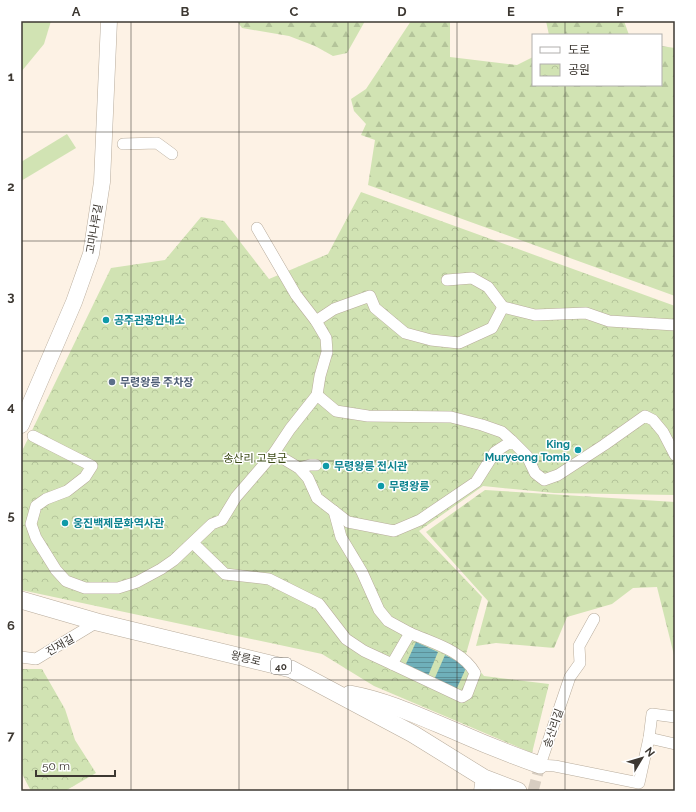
<svg xmlns="http://www.w3.org/2000/svg" width="696" height="812" font-family="Raleway,'Noto Sans KR',sans-serif">
<style>
.forest{fill:url(#forest-firs)}
.park{fill:url(#park-crowns)}
.pitch{fill:#d1e3b3}
.water{fill:url(#water-rules)}
.lines{fill:none;stroke-linecap:round;stroke-linejoin:round}
.street-tunnel{stroke:#d7cdc1;stroke-width:11;stroke-dasharray:11 5.5;stroke-linecap:butt}
.street-casing{stroke:#b8ac9c;stroke-width:12}
.secondary-casing{stroke:#b8ac9c;stroke-width:17}
.primary-casing{stroke:#b8ac9c;stroke-width:18}
.street{stroke:#fff;stroke-width:11}
.secondary{stroke:#fff;stroke-width:16}
.primary{stroke:#fff;stroke-width:17}
.grid{fill:none;stroke:#3d3832;stroke-width:1;stroke-opacity:0.55}
.culture-dot{fill:#0f9aa8;stroke:#fff;stroke-width:1.5}
.service-dot{fill:#5c6f8a;stroke:#fff;stroke-width:1.5}
.labels{text-anchor:middle;stroke-width:3;stroke-linejoin:round;paint-order:stroke}
.shield{fill:#fff;stroke:#777470;stroke-width:1}
.shield-label{font-size:10px;font-weight:bold;fill:#3d3832}
.street-label{font-size:11px;fill:#3d3832;stroke:#fff}
.culture-label{font-size:11px;font-weight:bold;fill:#0d838f;stroke:#fff;text-anchor:start}
.service-label{font-size:11px;font-weight:bold;fill:#4e5e75;stroke:#fff;text-anchor:start}
.park-label{font-size:11px;fill:#3b4a15;stroke:#fff}
.neatline{fill:none;stroke:#3d3832;stroke-width:1.5}
.grid-label{font-size:13px;text-anchor:middle;font-weight:bold;fill:#3d3832}
</style>
<defs>
<pattern id="forest-firs" width="22" height="20" patternUnits="userSpaceOnUse"><rect width="22" height="20" fill="#d1e3b3"/><path d="M5 1l3.5 6h-7zM16 11l3.5 6h-7z" fill="#b4c49a"/></pattern>
<pattern id="park-crowns" width="20" height="18" patternUnits="userSpaceOnUse"><rect width="20" height="18" fill="#d1e3b3"/><path d="M2 6a3 3 0 1 1 6 0M12 15a3 3 0 1 1 6 0" fill="none" stroke="#b4c49a"/></pattern>
<pattern id="water-rules" width="6" height="5" patternUnits="userSpaceOnUse"><rect width="6" height="5" fill="#6fb0ba"/><path d="M0 2.5h6" fill="none" stroke="#5c9098"/></pattern>
</defs>
<rect width="100%" height="100%" fill="#fdf2e5"/>
<g class="forest">
<path d="M237,21H365L347,53L333,56L315,46L289,36L242,28Z"/>
<path d="M411,21H450V57L517,65L533,57V85H661V46L675,48V296L368,185L375,140L361,135L366,124L354,111L351,99L366,89Z"/>
<path d="M546,21H624L629,35H549Z"/>
<path d="M485,490L675,502V659L657,587L633,588L612,604L567,617L554,648L496,643L476,646L488,601L426,532Z"/>
</g>
<g class="park">
<path d="M361,192L675,306V495L554,493L483,486L419,531L482,597L466,654L484,676L549,684L532,753L374,686L322,654L21,590V453L111,268L165,260L201,217L224,221L269,279L328,254Z"/>
<path d="M21,669H42L65,709L75,740L96,773L65,791H31L21,772Z"/>
</g>
<g class="pitch">
<path d="M21,21H51L44,44L21,72Z"/>
<path d="M67,134L76,148L21,181V162Z"/>
</g>
<g class="water">
<path d="M416,642L438,652L428,676L405,666Z"/>
<path d="M445,655L467,666L456,690L434,680Z"/>
</g>
<g class="lines">
<path class="street-tunnel" d="M533,791L540,765"/>
<g class="street-casing">
<g id="street">
<path d="M123,144L157,143L172,154"/>
<path d="M257,228L296,295L316,321L326,338L327,352L320,376L317,395"/>
<path d="M447,280L472,278L488,287L503,307"/>
<path d="M316,321L334,309L370,296L375,308L405,333L431,340L459,343L492,328L503,307L535,315L586,313L609,321L675,325"/>
<path d="M33,436L92,466L85,477L67,491L46,499L36,506L31,524L36,538L56,570L66,581L85,588H118L137,582L161,569L174,560L212,524L222,520L236,497L274,453L299,468L308,478L317,498L348,522L394,531L420,520L476,482L495,452L512,441L527,456L535,473L544,480L558,475L604,445L645,416L653,420L663,432L675,455"/>
<path d="M274,453L290,429L317,395L336,411L368,416L451,417L482,425L502,432L512,441"/>
<path d="M299,468L310,465H316"/>
<path d="M193,543L225,574L269,579L319,604L346,639L364,651L392,664L410,633L388,621L379,610L362,572L341,537L334,511"/>
<path d="M594,619L579,646L580,663L570,677L540,765L555,766L639,783L649,738L675,744"/>
<path d="M21,657L36,659L97,622"/>
<path d="M392,664L462,697L467,694L475,673C462,650 432,643 410,633"/>
<path d="M649,738L652,714L675,717"/>
</g>
</g>
<g class="secondary-casing">
<g id="secondary">
<path d="M21,425L74,302L91,254L102,182L109,21"/>
<path d="M482,791L484,778"/>
</g>
</g>
<g class="primary-casing">
<g id="primary">
<path d="M21,600L97,622L291,669L413,734L484,778L518,791"/>
<path d="M350,694C388,701 421,717 457,732C484,744 512,755 540,765"/>
</g>
</g>
<use href="#street" class="street"/>
<use href="#secondary" class="secondary"/>
<use href="#primary" class="primary"/>
</g>
<path class="grid" d="M131,21V791M239,21V791M348,21V791M457,21V791M565,21V35M565,85V791M21,132H675M21,241H675M21,351H675M21,461H675M21,571H675M21,680H675"/>
<g class="culture-dot">
<circle cx="106" cy="320" r="4"/>
<circle cx="578" cy="450" r="4"/>
<circle cx="326" cy="466" r="4"/>
<circle cx="381" cy="486" r="4"/>
<circle cx="65" cy="523" r="4"/>
</g>
<circle class="service-dot" cx="112" cy="382" r="4"/>
<g class="labels">
<rect class="shield" x="271" y="658" width="20" height="16" rx="3"/>
<g class="shield-label">
<text x="281" y="670">40</text>
</g>
<g class="street-label">
<text transform="translate(94 229) rotate(-80)" y="4">고마나루길</text>
<text transform="translate(60 645) rotate(-30)" y="4">진재길</text>
<text transform="translate(246 658) rotate(14)" y="4">왕릉로</text>
<text transform="translate(553 728) rotate(-71)" y="4">송산리길</text>
</g>
<g class="culture-label">
<text x="114" y="324">공주관광안내소</text>
<text x="570" y="448" text-anchor="end">King<tspan x="570" dy="13">Muryeong Tomb</tspan></text>
<text x="334" y="470">무령왕릉 전시관</text>
<text x="389" y="490">무령왕릉</text>
<text x="73" y="527">웅진백제문화역사관</text>
</g>
<g class="service-label">
<text x="120" y="386">무령왕릉 주차장</text>
</g>
<g class="park-label">
<text x="255" y="462">송산리 고분군</text>
</g>
</g>
<rect width="696" height="812" fill="none" stroke="#ffffff" stroke-width="44"/>
<rect x="532" y="34" width="130" height="52" fill="#ffffff" stroke="#b1afad"/>
<rect x="540" y="47" width="20" height="6" fill="#ffffff" stroke="#b1afad"/>
<text x="568" y="54" font-size="12" fill="#3d3832">도로</text>
<rect x="540" y="64" width="20" height="12" fill="url(#park-crowns)" stroke="#b1afad"/>
<text x="568" y="74" font-size="12" fill="#3d3832">공원</text>
<g transform="translate(642 758) rotate(52)" stroke="#ffffff" stroke-width="3" paint-order="stroke">
<path d="M0-3L7 15L0 10L-7 15Z" fill="#3d3832"/>
<text y="-6" font-size="11" font-weight="bold" text-anchor="middle" fill="#3d3832">N</text>
</g>
<path d="M36 770v6h79v-6" fill="none" stroke="#3d3832" stroke-width="2"/>
<text x="42" y="770" font-size="12" fill="#3d3832" stroke="#ffffff" stroke-width="3" paint-order="stroke">50 m</text>
<rect x="22" y="22" width="652" height="768" class="neatline"/>
<g class="grid-label">
<text x="76" y="16">A</text>
<text x="185" y="16">B</text>
<text x="294" y="16">C</text>
<text x="402" y="16">D</text>
<text x="511" y="16">E</text>
<text x="620" y="16">F</text>
<text x="11" y="81">1</text>
<text x="11" y="191">2</text>
<text x="11" y="301">3</text>
<text x="11" y="411">4</text>
<text x="11" y="520">5</text>
<text x="11" y="630">6</text>
<text x="11" y="740">7</text>
</g>
</svg>
